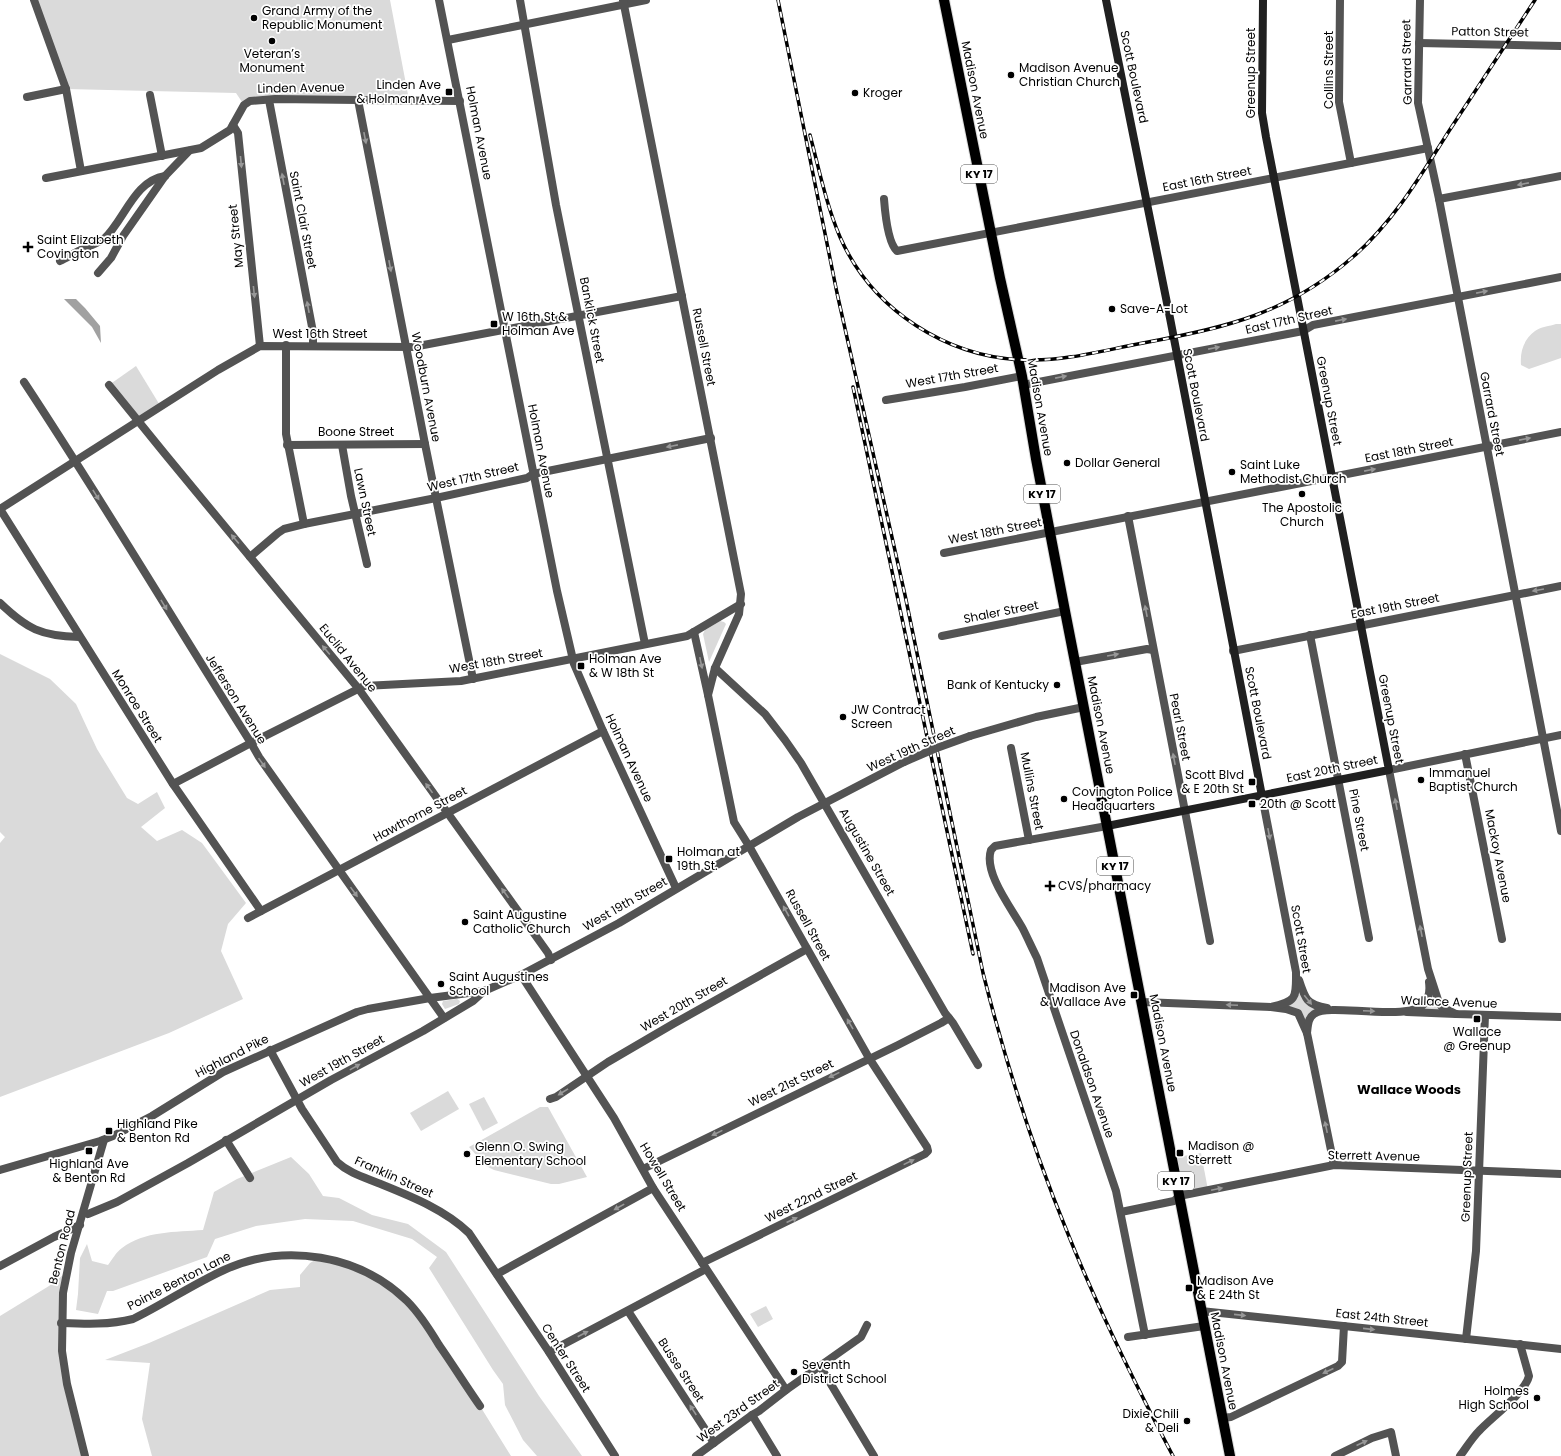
<svg xmlns="http://www.w3.org/2000/svg" width="1561" height="1456" font-family="Poppins,sans-serif">
<style>
.green{fill:#dadada}
.water{fill:#a1a1a1}
.lines{fill:none;stroke-linecap:round;stroke-linejoin:round}
.primary-casing{stroke:#dbdbdb;stroke-width:12}
.minor{stroke:#535353;stroke-width:8}
.tertiary{stroke:#535353;stroke-width:8}
.secondary{stroke:#202020;stroke-width:8}
.primary{stroke:#000;stroke-width:10}
.rail-casing{stroke:#000;stroke-width:3.5}
.rail{stroke:#fff;stroke-width:2;stroke-dasharray:6;stroke-linecap:butt}
.tertiary-bridge{stroke:#535353;stroke-width:8}
.oneway{fill:#989898}
.poi-dot{fill:#000;stroke:#fff;stroke-width:1.5}
.labels{text-anchor:middle;stroke-width:3.5;stroke-linejoin:round;paint-order:stroke}
.shield{fill:#fff;stroke:#4c4c4c;stroke-width:1}
.shield-label{font-size:11px;font-weight:bold;fill:#000}
.poi-label{font-size:12px;fill:#000;stroke:#fff;text-anchor:start}
.street-label{font-size:12px;fill:#000;stroke:#fff}
.neighbourhood-label{font-size:13px;font-weight:bold;fill:#000;stroke:#fff}
</style>
<rect width="100%" height="100%" fill="#fff"/>
<g class="green">
<path d="M34,0H390L409,100L275,99L244,105L236,93L66,89Z"/>
<path d="M1556,324H1561V358L1529,369L1521,365C1520,352 1523,340 1535,331C1540,327 1550,326 1556,324Z"/>
<path d="M136,366L161,407L139,421L109,385Z"/>
<path d="M720,621L724,622L726,624L709,662L703,634L705,630Z"/>
<path d="M0,654L50,679L76,704L97,749L127,798L138,804L157,792L165,808L141,827L157,841L182,830L202,843L246,903L228,924L221,951L243,999L169,1033L0,1097V843L5,837L0,832Z"/>
<path d="M1302,990L1320,1011L1309,1020H1302L1286,1009L1287,1003Z"/>
<path d="M1431,994L1444,1011L1422,1010L1430,1003Z"/>
<path d="M457,999L460,1001L459,1004L445,1009L442,1004L443,1001Z"/>
<path d="M448,1091L459,1109L421,1131L410,1113Z"/>
<path d="M484,1097L498,1123L483,1131L469,1104Z"/>
<path d="M540,1107H548L587,1177L559,1184H551L494,1170L486,1166L469,1147Z"/>
<path d="M1201,1153L1208,1190L1179,1196L1172,1158Z"/>
<path d="M291,1157L309,1174L323,1196L339,1198L372,1215L408,1224L446,1252L539,1396L582,1456H537L523,1440L505,1405L503,1384L493,1370L429,1268L437,1257L412,1239L353,1221L305,1219L256,1226L215,1239L207,1257L113,1291H107L98,1314L76,1310L78,1294L80,1258L87,1244L92,1261L108,1265C112,1260 116,1252 122,1248C144,1231 176,1232 203,1230L214,1192L237,1179Z"/>
<path d="M320,1257L362,1270L408,1302L480,1406L511,1456H152L142,1419L150,1363L105,1360L149,1343L270,1290L300,1287V1275L310,1263Z"/>
<path d="M67,1272L62,1351L85,1456H0V1316L49,1286Z"/>
<path d="M766,1306L773,1319L758,1327L750,1314Z"/>
</g>
<path class="water" d="M64,299H76L85,308L100,326L101,343L92,327Z"/>
<g class="lines">
<g class="primary-casing">
<path id="primary" d="M944,0L1000,278L1022,376L1036,459L1065,611L1230,1456"/>
</g>
<g class="minor">
<path d="M34,0L66,89L81,171"/>
<path d="M439,0L557,591L574,664L603,731L676,888"/>
<path d="M520,0L556,205L645,644"/>
<path d="M1340,0L1339,102L1351,163"/>
<path d="M1420,0L1418,103L1439,199L1561,831"/>
<path d="M448,40L646,0"/>
<path d="M1419,43L1561,46"/>
<path d="M150,95L162,156"/>
<path d="M27,97L66,89"/>
<path d="M269,100L313,332V345"/>
<path d="M358,100L425,444L473,679"/>
<path d="M233,125L238,133L260,346"/>
<path d="M46,178L201,148L230,130L244,105L250,101L275,99L358,100L460,101"/>
<path d="M884,199C885,212 888,243 897,251L1428,148"/>
<path d="M1439,199L1561,176"/>
<path d="M60,261C68,257 76,252 85,248C91,245 99,243 104,239C125,219 134,181 165,176"/>
<path d="M98,273L111,258L123,236L165,176L189,151"/>
<path d="M286,345V434L304,524"/>
<path d="M24,382C102,500 175,623 251,743L259,757L444,1018"/>
<path d="M109,385L165,454L358,688L548,953L551,960"/>
<path d="M1023,385L1303,331L1313,325L1561,277"/>
<path d="M886,400L965,387L1022,376"/>
<path d="M287,445L425,444"/>
<path d="M342,445L351,496L367,564"/>
<path d="M0,509L218,370L260,346L413,347L682,296"/>
<path d="M0,509L173,784L261,911"/>
<path d="M1128,516L1210,941"/>
<path d="M944,553L1561,432"/>
<path d="M250,557L278,533L284,529L304,524L436,498L527,478L533,474L711,438"/>
<path d="M0,603C27,629 41,636 79,637"/>
<path d="M694,632L708,695"/>
<path d="M1310,635L1369,938"/>
<path d="M942,636L1065,611"/>
<path d="M1233,651L1561,586"/>
<path d="M1075,662L1147,649L1153,650"/>
<path d="M715,668L765,714L785,740L801,763L945,1013L953,1023L978,1065"/>
<path d="M1011,748L1029,840"/>
<path d="M1465,754L1502,939"/>
<path d="M1389,770L1561,735"/>
<path d="M173,784L251,743L364,686L461,681L687,636L741,604"/>
<path d="M1107,826L995,846L991,850C983,873 1013,910 1023,929C1028,939 1032,948 1037,958L1116,1191L1145,1335"/>
<path d="M248,918L603,731"/>
<path d="M521,975L614,1118L653,1188L786,1390"/>
<path d="M1142,1002L1271,1007L1286,1009L1298,1013L1307,1033L1334,1165"/>
<path d="M1407,1012L1456,1014"/>
<path d="M270,1050L302,1109L337,1162C349,1173 363,1177 378,1183C410,1196 444,1209 469,1233L549,1352L615,1456"/>
<path d="M550,1099L556,1097L608,1062L673,1024L807,949"/>
<path d="M226,1140L250,1178"/>
<path d="M643,1169L898,1045L941,1023L949,1018"/>
<path d="M1121,1212L1174,1201L1179,1196L1334,1165L1561,1174"/>
<path d="M88,1214L117,1202L188,1163L331,1080L423,1031L473,1001L484,991"/>
<path d="M702,1263L925,1154L928,1151L927,1147L869,1058L749,846"/>
<path d="M0,1266L54,1237L80,1225"/>
<path d="M497,1274L653,1188"/>
<path d="M628,1311L714,1443"/>
<path d="M1201,1311L1561,1349"/>
<path d="M61,1323C86,1324 109,1325 133,1319C164,1304 193,1284 224,1270C285,1242 360,1255 407,1301C420,1314 430,1330 439,1345C453,1365 466,1386 480,1406"/>
<path d="M1128,1337L1204,1326"/>
<path d="M1466,1339L1476,1251L1485,1015"/>
<path d="M549,1352L706,1269"/>
<path d="M820,1366L874,1456"/>
<path d="M752,1415L777,1456"/>
<path d="M1222,1418L1231,1417L1338,1366L1342,1362L1344,1326"/>
<path d="M85,1456L67,1384L62,1351L63,1293L71,1253L104,1140"/>
<path d="M696,1456L752,1415L759,1411L786,1390L861,1337L867,1325"/>
<path d="M1335,1456L1372,1438L1391,1432L1396,1456"/>
<path d="M1460,1456C1466,1448 1472,1438 1479,1431C1491,1418 1525,1393 1529,1376L1520,1344"/>
</g>
<g class="tertiary">
<path d="M623,0L741,594L739,614L715,668L708,695L734,822L749,846"/>
<path d="M970,736L1036,717L1084,707"/>
<path d="M1389,770L1428,969L1439,1003L1442,1007L1456,1014L1561,1017"/>
<path d="M1262,796L1296,972C1296,997 1298,1001 1271,1007"/>
<path d="M1299,980C1305,999 1307,1005 1327,1008"/>
<path d="M1307,1033C1308,1025 1308,1018 1314,1014C1320,1010 1326,1010 1332,1010C1353,1009 1409,1018 1423,1005C1430,999 1430,990 1429,982"/>
<path d="M0,1170L100,1141L113,1136L152,1116L223,1072L357,1012L368,1009L430,998L484,991L521,975L619,923L798,817L904,762"/>
</g>
<g class="secondary">
<path d="M1106,0L1170,318L1262,796"/>
<path d="M1107,826L1389,770L1266,137L1262,113L1263,0"/>
</g>
<use href="#primary" class="primary"/>
<g class="rail-casing">
<g id="rail">
<path d="M778,0L837,293L905,595L983,973C1005,1060 1032,1146 1066,1229C1097,1307 1134,1382 1173,1456"/>
<path d="M810,135C819,169 826,204 840,237C872,310 948,359 1028,360C1066,361 1105,350 1143,343C1226,328 1289,313 1354,256C1394,221 1421,175 1449,131C1478,87 1506,44 1535,0"/>
<path d="M853,387L973,954"/>
</g>
</g>
<use href="#rail" class="rail"/>
<path class="tertiary-bridge" d="M904,762L934,749L970,736"/>
</g>
<defs><path id="oneway-solid" d="M-6-.8H1V-3.2L6.5 0L1 3.2V.8H-6Z"/></defs>
<g class="oneway">
<use href="#oneway-solid" transform="translate(365 138) rotate(79)"/>
<use href="#oneway-solid" transform="translate(241 162) rotate(85)"/>
<use href="#oneway-solid" transform="translate(283 179) rotate(-101)"/>
<use href="#oneway-solid" transform="translate(1523 184) rotate(169)"/>
<use href="#oneway-solid" transform="translate(390 266) rotate(79)"/>
<use href="#oneway-solid" transform="translate(254 292) rotate(84)"/>
<use href="#oneway-solid" transform="translate(1482 292) rotate(-11)"/>
<use href="#oneway-solid" transform="translate(308 307) rotate(-101)"/>
<use href="#oneway-solid" transform="translate(1341 320) rotate(-11)"/>
<use href="#oneway-solid" transform="translate(1214 348) rotate(-11)"/>
<use href="#oneway-solid" transform="translate(1061 377) rotate(-11)"/>
<use href="#oneway-solid" transform="translate(1525 439) rotate(-11)"/>
<use href="#oneway-solid" transform="translate(672 446) rotate(169)"/>
<use href="#oneway-solid" transform="translate(1370 470) rotate(-11)"/>
<use href="#oneway-solid" transform="translate(96 495) rotate(58)"/>
<use href="#oneway-solid" transform="translate(235 539) rotate(-130)"/>
<use href="#oneway-solid" transform="translate(1538 590) rotate(170)"/>
<use href="#oneway-solid" transform="translate(164 605) rotate(59)"/>
<use href="#oneway-solid" transform="translate(1146 611) rotate(-101)"/>
<use href="#oneway-solid" transform="translate(326 650) rotate(-130)"/>
<use href="#oneway-solid" transform="translate(1113 655) rotate(-10)"/>
<use href="#oneway-solid" transform="translate(701 663) rotate(78)"/>
<use href="#oneway-solid" transform="translate(1174 759) rotate(-101)"/>
<use href="#oneway-solid" transform="translate(262 763) rotate(55)"/>
<use href="#oneway-solid" transform="translate(429 788) rotate(-126)"/>
<use href="#oneway-solid" transform="translate(1396 804) rotate(-101)"/>
<use href="#oneway-solid" transform="translate(1269 834) rotate(79)"/>
<use href="#oneway-solid" transform="translate(354 892) rotate(54)"/>
<use href="#oneway-solid" transform="translate(505 893) rotate(-126)"/>
<use href="#oneway-solid" transform="translate(786 911) rotate(-119)"/>
<use href="#oneway-solid" transform="translate(1421 931) rotate(-101)"/>
<use href="#oneway-solid" transform="translate(1308 1000) rotate(51)"/>
<use href="#oneway-solid" transform="translate(1232 1005) rotate(-177)"/>
<use href="#oneway-solid" transform="translate(1369 1011) rotate(2)"/>
<use href="#oneway-solid" transform="translate(850 1024) rotate(-120)"/>
<use href="#oneway-solid" transform="translate(355 1067) rotate(-29)"/>
<use href="#oneway-solid" transform="translate(834 1075) rotate(154)"/>
<use href="#oneway-solid" transform="translate(563 1092) rotate(148)"/>
<use href="#oneway-solid" transform="translate(1326 1127) rotate(-102)"/>
<use href="#oneway-solid" transform="translate(717 1133) rotate(154)"/>
<use href="#oneway-solid" transform="translate(909 1162) rotate(-26)"/>
<use href="#oneway-solid" transform="translate(1217 1189) rotate(-12)"/>
<use href="#oneway-solid" transform="translate(619 1207) rotate(151)"/>
<use href="#oneway-solid" transform="translate(792 1220) rotate(-25)"/>
<use href="#oneway-solid" transform="translate(1240 1315) rotate(6)"/>
<use href="#oneway-solid" transform="translate(1369 1329) rotate(6)"/>
<use href="#oneway-solid" transform="translate(583 1334) rotate(-28)"/>
<use href="#oneway-solid" transform="translate(1328 1371) rotate(155)"/>
<use href="#oneway-solid" transform="translate(693 1410) rotate(-123)"/>
<use href="#oneway-solid" transform="translate(1362 1443) rotate(-24)"/>
</g>
<g class="poi-dot">
<circle cx="254" cy="18" r="4"/>
<circle cx="272" cy="41" r="4"/>
<circle cx="1011" cy="75" r="4"/>
<rect x="445" y="88" width="8" height="8" rx="2"/>
<circle cx="855" cy="93" r="4"/>
<path d="M26 241h4v4h4v4h-4v4h-4v-4h-4v-4h4z"/>
<circle cx="1112" cy="309" r="4"/>
<rect x="490" y="320" width="8" height="8" rx="2"/>
<circle cx="1067" cy="463" r="4"/>
<circle cx="1232" cy="472" r="4"/>
<circle cx="1302" cy="494" r="4"/>
<rect x="577" y="662" width="8" height="8" rx="2"/>
<circle cx="1057" cy="685" r="4"/>
<circle cx="843" cy="717" r="4"/>
<circle cx="1421" cy="780" r="4"/>
<rect x="1248" y="778" width="8" height="8" rx="2"/>
<circle cx="1064" cy="799" r="4"/>
<rect x="1248" y="800" width="8" height="8" rx="2"/>
<rect x="665" y="855" width="8" height="8" rx="2"/>
<path d="M1048 880h4v4h4v4h-4v4h-4v-4h-4v-4h4z"/>
<circle cx="465" cy="922" r="4"/>
<circle cx="441" cy="984" r="4"/>
<rect x="1130" y="991" width="8" height="8" rx="2"/>
<rect x="1473" y="1015" width="8" height="8" rx="2"/>
<rect x="105" y="1127" width="8" height="8" rx="2"/>
<rect x="85" y="1147" width="8" height="8" rx="2"/>
<rect x="1176" y="1149" width="8" height="8" rx="2"/>
<circle cx="467" cy="1154" r="4"/>
<rect x="1185" y="1284" width="8" height="8" rx="2"/>
<circle cx="794" cy="1372" r="4"/>
<circle cx="1537" cy="1398" r="4"/>
<circle cx="1187" cy="1421" r="4"/>
</g>
<g class="labels">
<g class="shield">
<rect x="961" y="165" width="36" height="18" rx="3"/>
<rect x="1024" y="485" width="36" height="18" rx="3"/>
<rect x="1097" y="857" width="36" height="18" rx="3"/>
<rect x="1158" y="1172" width="36" height="18" rx="3"/>
</g>
<g class="shield-label">
<text x="979" y="178">KY 17</text>
<text x="1042" y="498">KY 17</text>
<text x="1115" y="870">KY 17</text>
<text x="1176" y="1185">KY 17</text>
</g>
<g class="poi-label">
<text x="262" y="15">Grand Army of the<tspan x="262" dy="14">Republic Monument</tspan></text>
<text x="272" y="58" text-anchor="middle">Veteran’s<tspan x="272" dy="14">Monument</tspan></text>
<text x="1019" y="72">Madison Avenue<tspan x="1019" dy="14">Christian Church</tspan></text>
<text x="441" y="89" text-anchor="end">Linden Ave<tspan x="441" dy="14">&amp; Holman Ave</tspan></text>
<text x="863" y="97">Kroger</text>
<text x="37" y="244">Saint Elizabeth<tspan x="37" dy="14">Covington</tspan></text>
<text x="1120" y="313">Save-A-Lot</text>
<text x="502" y="321">W 16th St &amp;<tspan x="502" dy="14">Holman Ave</tspan></text>
<text x="1075" y="467">Dollar General</text>
<text x="1240" y="469">Saint Luke<tspan x="1240" dy="14">Methodist Church</tspan></text>
<text x="1302" y="512" text-anchor="middle">The Apostolic<tspan x="1302" dy="14">Church</tspan></text>
<text x="589" y="663">Holman Ave<tspan x="589" dy="14">&amp; W 18th St</tspan></text>
<text x="1049" y="689" text-anchor="end">Bank of Kentucky</text>
<text x="851" y="714">JW Contract<tspan x="851" dy="14">Screen</tspan></text>
<text x="1429" y="777">Immanuel<tspan x="1429" dy="14">Baptist Church</tspan></text>
<text x="1244" y="779" text-anchor="end">Scott Blvd<tspan x="1244" dy="14">&amp; E 20th St</tspan></text>
<text x="1072" y="796">Covington Police<tspan x="1072" dy="14">Headquarters</tspan></text>
<text x="1260" y="808">20th @ Scott</text>
<text x="677" y="856">Holman at<tspan x="677" dy="14">19th St.</tspan></text>
<text x="1058" y="890">CVS/pharmacy</text>
<text x="473" y="919">Saint Augustine<tspan x="473" dy="14">Catholic Church</tspan></text>
<text x="449" y="981">Saint Augustines<tspan x="449" dy="14">School</tspan></text>
<text x="1126" y="992" text-anchor="end">Madison Ave<tspan x="1126" dy="14">&amp; Wallace Ave</tspan></text>
<text x="1477" y="1036" text-anchor="middle">Wallace<tspan x="1477" dy="14">@ Greenup</tspan></text>
<text x="117" y="1128">Highland Pike<tspan x="117" dy="14">&amp; Benton Rd</tspan></text>
<text x="1188" y="1150">Madison @<tspan x="1188" dy="14">Sterrett</tspan></text>
<text x="475" y="1151">Glenn O. Swing<tspan x="475" dy="14">Elementary School</tspan></text>
<text x="89" y="1168" text-anchor="middle">Highland Ave<tspan x="89" dy="14">&amp; Benton Rd</tspan></text>
<text x="1197" y="1285">Madison Ave<tspan x="1197" dy="14">&amp; E 24th St</tspan></text>
<text x="802" y="1369">Seventh<tspan x="802" dy="14">District School</tspan></text>
<text x="1529" y="1395" text-anchor="end">Holmes<tspan x="1529" dy="14">High School</tspan></text>
<text x="1179" y="1418" text-anchor="end">Dixie Chili<tspan x="1179" dy="14">&amp; Deli</tspan></text>
</g>
<g class="street-label">
<text transform="translate(1490 32) rotate(1)" y="4">Patton Street</text>
<text transform="translate(1407 62) rotate(-91)" y="4">Garrard Street</text>
<text transform="translate(1329 70) rotate(-90)" y="4">Collins Street</text>
<text transform="translate(1251 73) rotate(-90)" y="4">Greenup Street</text>
<text transform="translate(1134 77) rotate(78)" y="4">Scott Boulevard</text>
<text transform="translate(301 88) rotate(-1)" y="4">Linden Avenue</text>
<text transform="translate(975 90) rotate(79)" y="4">Madison Avenue</text>
<text transform="translate(479 133) rotate(79)" y="4">Holman Avenue</text>
<text transform="translate(1207 179) rotate(-11)" y="4">East 16th Street</text>
<text transform="translate(303 220) rotate(79)" y="4">Saint Clair Street</text>
<text transform="translate(236 236) rotate(-96)" y="4">May Street</text>
<text transform="translate(592 320) rotate(79)" y="4">Banklick Street</text>
<text transform="translate(1289 320) rotate(-13)" y="4">East 17th Street</text>
<text x="320" y="338">West 16th Street</text>
<text transform="translate(704 347) rotate(79)" y="4">Russell Street</text>
<text transform="translate(952 376) rotate(-10)" y="4">West 17th Street</text>
<text transform="translate(426 387) rotate(79)" y="4">Woodburn Avenue</text>
<text transform="translate(1196 395) rotate(79)" y="4">Scott Boulevard</text>
<text transform="translate(1329 401) rotate(79)" y="4">Greenup Street</text>
<text transform="translate(1040 407) rotate(80)" y="4">Madison Avenue</text>
<text transform="translate(1492 414) rotate(79)" y="4">Garrard Street</text>
<text x="356" y="436">Boone Street</text>
<text transform="translate(1409 450) rotate(-11)" y="4">East 18th Street</text>
<text transform="translate(541 451) rotate(79)" y="4">Holman Avenue</text>
<text transform="translate(473 477) rotate(-13)" y="4">West 17th Street</text>
<text transform="translate(365 502) rotate(78)" y="4">Lawn Street</text>
<text transform="translate(995 531) rotate(-11)" y="4">West 18th Street</text>
<text transform="translate(1395 606) rotate(-11)" y="4">East 19th Street</text>
<text transform="translate(1001 612) rotate(-11)" y="4">Shaler Street</text>
<text transform="translate(348 658) rotate(51)" y="4">Euclid Avenue</text>
<text transform="translate(496 661) rotate(-10)" y="4">West 18th Street</text>
<text transform="translate(236 699) rotate(58)" y="4">Jefferson Avenue</text>
<text transform="translate(137 706) rotate(58)" y="4">Monroe Street</text>
<text transform="translate(1258 713) rotate(79)" y="4">Scott Boulevard</text>
<text transform="translate(1391 719) rotate(79)" y="4">Greenup Street</text>
<text transform="translate(1101 725) rotate(79)" y="4">Madison Avenue</text>
<text transform="translate(1180 727) rotate(79)" y="4">Pearl Street</text>
<text transform="translate(911 749) rotate(-24)" y="4">West 19th Street</text>
<text transform="translate(629 758) rotate(65)" y="4">Holman Avenue</text>
<text transform="translate(1332 769) rotate(-12)" y="4">East 20th Street</text>
<text transform="translate(1032 791) rotate(79)" y="4">Mullins Street</text>
<text transform="translate(420 814) rotate(-28)" y="4">Hawthorne Street</text>
<text transform="translate(1359 820) rotate(79)" y="4">Pine Street</text>
<text transform="translate(867 852) rotate(60)" y="4">Augustine Street</text>
<text transform="translate(1498 856) rotate(79)" y="4">Mackoy Avenue</text>
<text transform="translate(625 904) rotate(-30)" y="4">West 19th Street</text>
<text transform="translate(808 925) rotate(61)" y="4">Russell Street</text>
<text transform="translate(1301 939) rotate(80)" y="4">Scott Street</text>
<text transform="translate(1449 1002) rotate(2)" y="4">Wallace Avenue</text>
<text transform="translate(684 1004) rotate(-30)" y="4">West 20th Street</text>
<text transform="translate(1163 1043) rotate(79)" y="4">Madison Avenue</text>
<text transform="translate(232 1056) rotate(-27)" y="4">Highland Pike</text>
<text transform="translate(342 1061) rotate(-29)" y="4">West 19th Street</text>
<text transform="translate(791 1083) rotate(-26)" y="4">West 21st Street</text>
<text transform="translate(1092 1084) rotate(71)" y="4">Donaldson Avenue</text>
<text transform="translate(1374 1156) rotate(1)" y="4">Sterrett Avenue</text>
<text transform="translate(394 1177) rotate(24)" y="4">Franklin Street</text>
<text transform="translate(663 1177) rotate(59)" y="4">Howell Street</text>
<text transform="translate(1467 1177) rotate(-88)" y="4">Greenup Street</text>
<text transform="translate(811 1197) rotate(-26)" y="4">West 22nd Street</text>
<text transform="translate(62 1247) rotate(-76)" y="4">Benton Road</text>
<text transform="translate(179 1281) rotate(-27)" y="4">Pointe Benton Lane</text>
<text transform="translate(1382 1318) rotate(6)" y="4">East 24th Street</text>
<text transform="translate(566 1358) rotate(57)" y="4">Center Street</text>
<text transform="translate(1224 1361) rotate(79)" y="4">Madison Avenue</text>
<text transform="translate(681 1370) rotate(57)" y="4">Busse Street</text>
<text transform="translate(738 1411) rotate(-36)" y="4">West 23rd Street</text>
</g>
<g class="neighbourhood-label">
<text x="1409" y="1094">Wallace Woods</text>
</g>
</g>
</svg>
